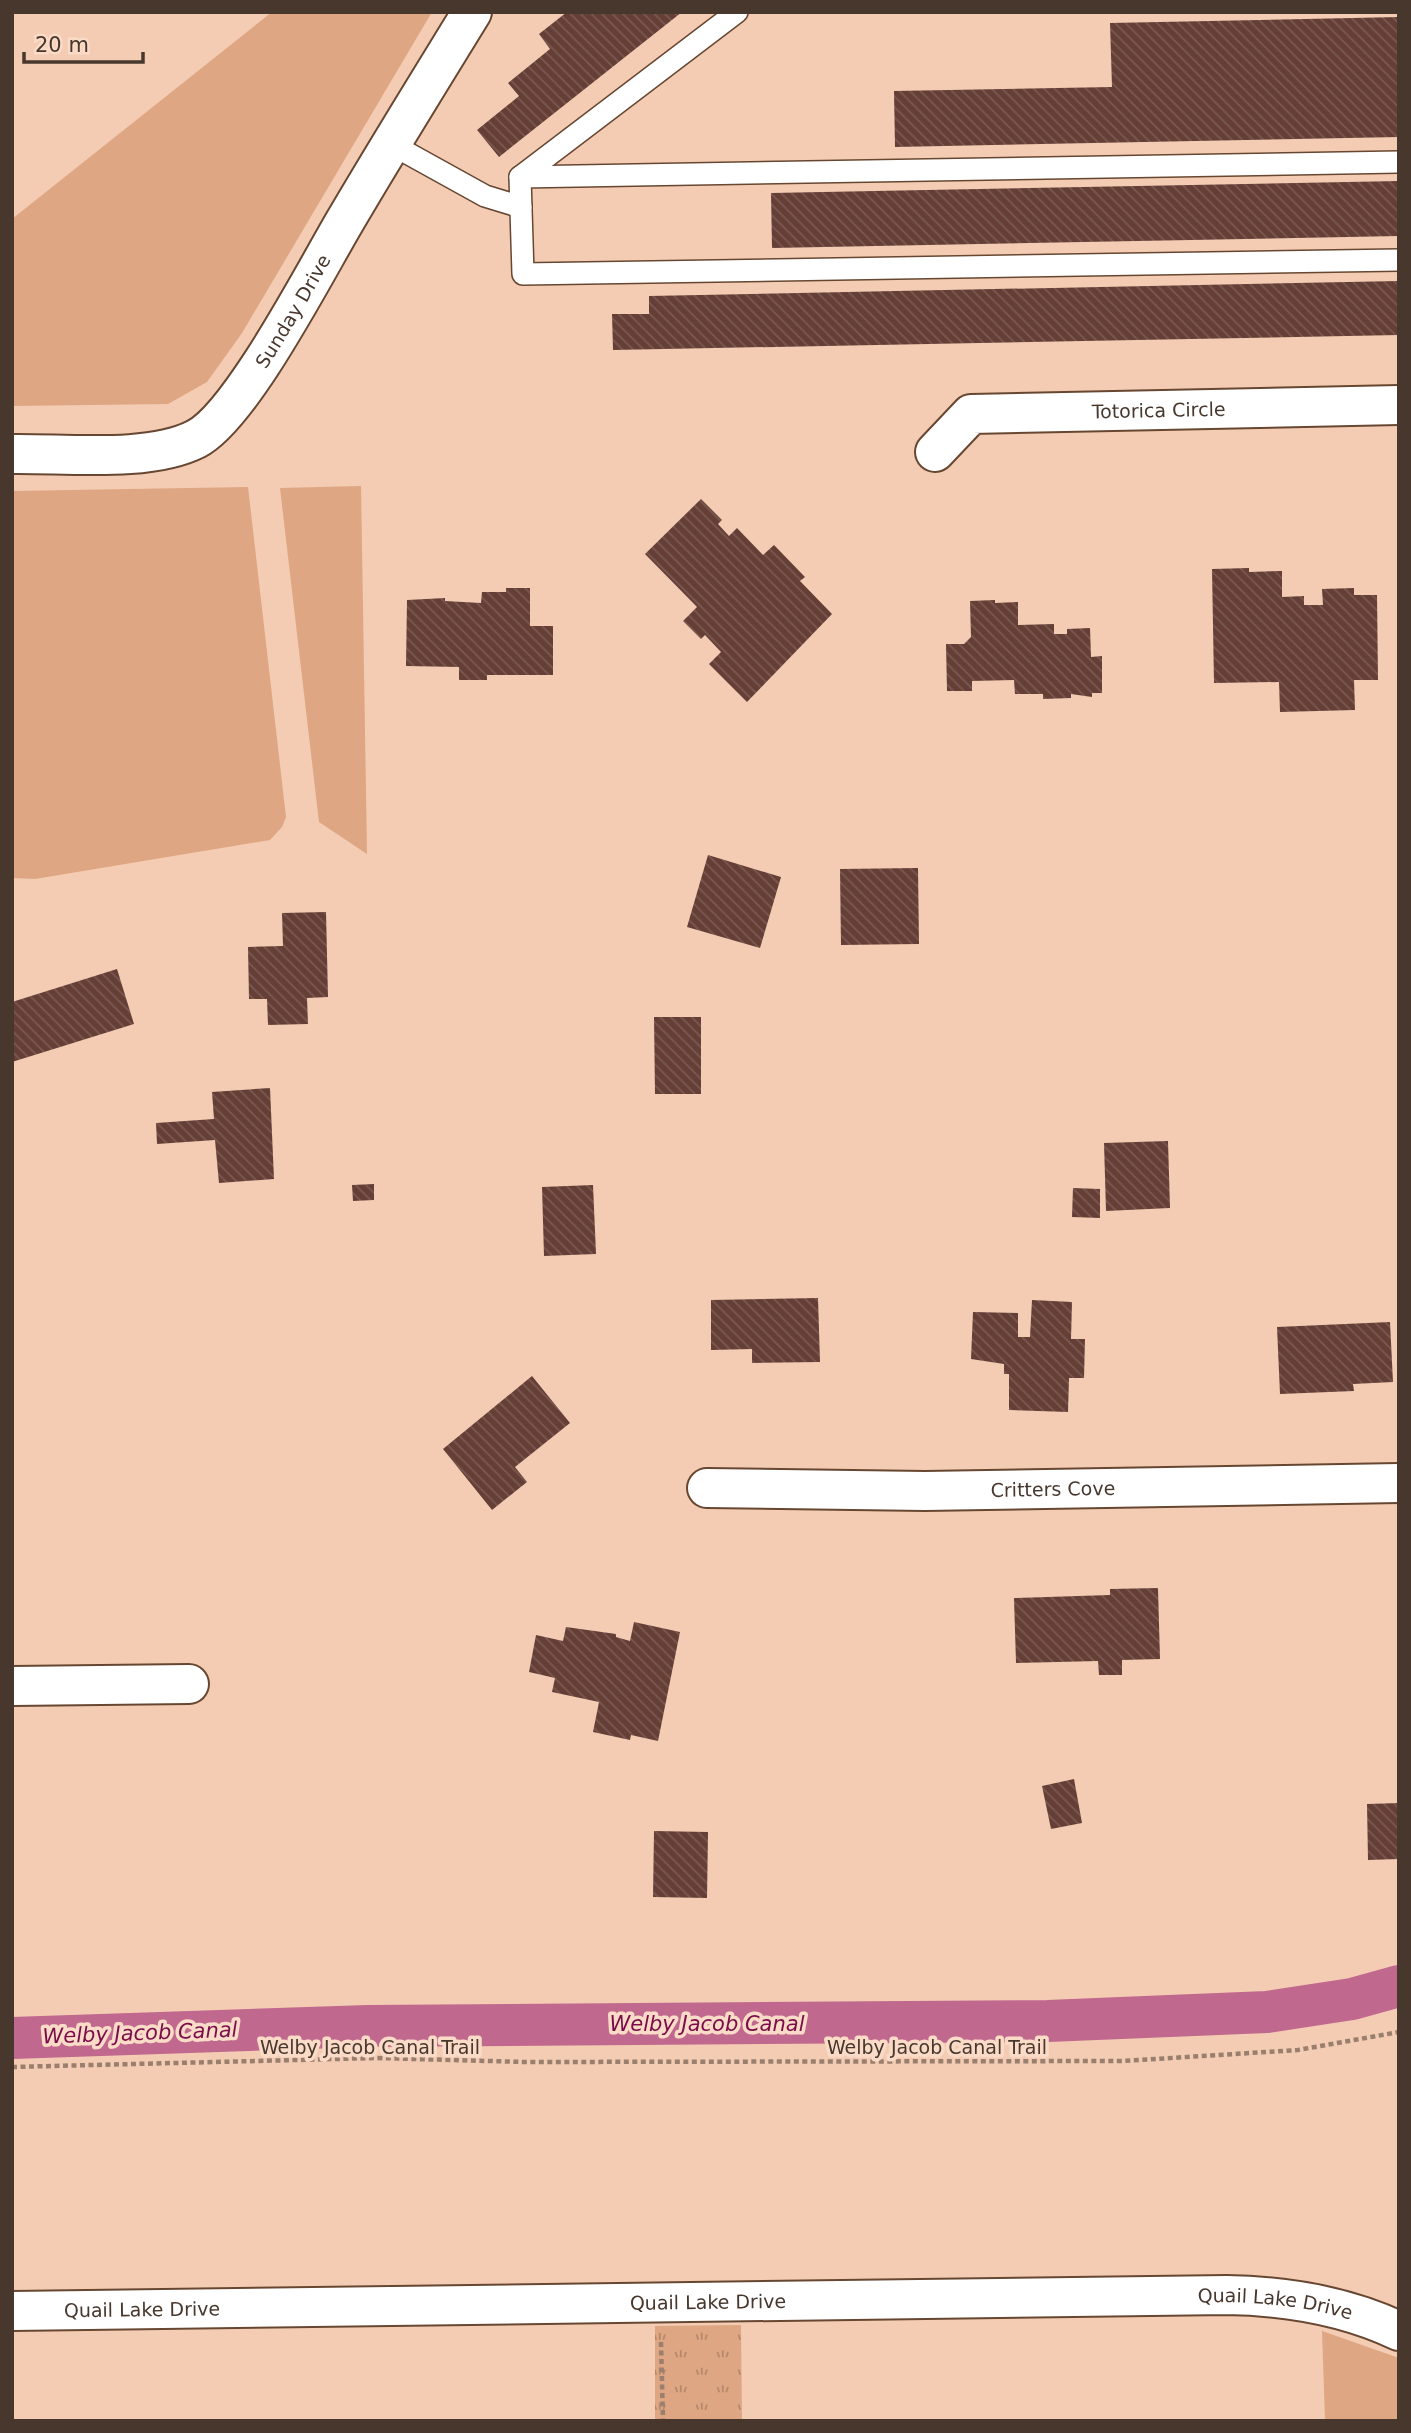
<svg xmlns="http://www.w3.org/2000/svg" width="1411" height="2433" font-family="'DejaVu Sans',sans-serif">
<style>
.green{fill:#dea682}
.park{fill:url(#park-tufts)}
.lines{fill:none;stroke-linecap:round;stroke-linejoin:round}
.canal{stroke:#c0688d;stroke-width:42}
.building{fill:url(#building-back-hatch)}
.service-casing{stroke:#674731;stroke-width:24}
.minor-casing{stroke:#674731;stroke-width:42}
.path{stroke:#9a7f6e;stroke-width:4.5;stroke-dasharray:5 3.5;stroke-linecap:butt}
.service{stroke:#fff;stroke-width:21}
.minor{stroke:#fff;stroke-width:38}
.labels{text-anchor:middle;stroke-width:7;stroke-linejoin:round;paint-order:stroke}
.street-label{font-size:19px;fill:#47372d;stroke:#fadbc7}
.water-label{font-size:21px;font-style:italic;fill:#7a0c49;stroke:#fadbc7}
</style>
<defs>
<pattern id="park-tufts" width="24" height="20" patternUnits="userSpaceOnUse" patternTransform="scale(1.75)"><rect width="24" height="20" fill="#dea682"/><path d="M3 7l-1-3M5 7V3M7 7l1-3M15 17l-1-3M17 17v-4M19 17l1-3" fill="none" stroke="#b6886b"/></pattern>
<pattern id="building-back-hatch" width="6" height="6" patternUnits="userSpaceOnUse" patternTransform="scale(1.75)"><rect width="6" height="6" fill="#653f36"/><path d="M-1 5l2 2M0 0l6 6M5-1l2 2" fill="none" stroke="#795952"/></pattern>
</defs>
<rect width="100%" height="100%" fill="#f3ccb3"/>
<g class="green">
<path d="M272,12H432L242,333L207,382L168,404L12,406V219Z"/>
<path d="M361,486L367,854L319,822L280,488Z"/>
<path d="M248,487L286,817L282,827L270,840L35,879L13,878L12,491Z"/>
<path d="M1322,2331L1399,2358V2421H1325Z"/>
</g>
<path class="park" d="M741,2325L742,2421H655V2326Z"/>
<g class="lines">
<path class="canal" d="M12,2038L368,2026L1048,2021L1267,2012L1352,1999L1399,1986"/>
</g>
<g class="building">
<path d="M567,12H682L499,157L477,130L519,96L508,83L550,49L539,34Z"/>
<path d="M1399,17V137L895,147L894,91L1112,87L1110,23Z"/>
<path d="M1399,181V236L772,248L771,193Z"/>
<path d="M1399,281V335L613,350L612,314H649V296Z"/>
<path d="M701,499L722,520L718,524L729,536L737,528L763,555L774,545L805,577L800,581L832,614L747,702L709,664L721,652L705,635L701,639L683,621L697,607L645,554Z"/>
<path d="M1249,568V572L1282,571V597L1304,596V605H1323L1322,589L1354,588V595H1377L1378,680H1354L1355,710L1280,712L1279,682L1214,683L1212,569Z"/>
<path d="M506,588H530V626H553V675H487V680H459V667L406,666L407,600L445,598V601L481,603L482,592H506Z"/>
<path d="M995,600V603L1018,602V625L1054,624V634H1067V629L1090,628L1091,657L1102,656V693H1092V697L1071,694V698L1043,699V694H1015L1014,680L972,681V691H947L946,644H964L971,637L970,601Z"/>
<path d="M708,855L781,877L760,948L687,927Z"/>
<path d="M918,868L919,944L841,945L840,869Z"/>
<path d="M326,912L328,997L307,998L308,1024L268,1025L267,999H249L248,947L283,946L282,913Z"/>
<path d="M117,969L134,1024L12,1062V1002Z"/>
<path d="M654,1017H701V1094H655Z"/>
<path d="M270,1088L274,1179L219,1183L215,1140L157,1144L156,1123L214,1119L212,1092Z"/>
<path d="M1168,1141L1170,1208L1106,1211L1104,1143Z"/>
<path d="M374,1184V1200L353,1201L352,1185Z"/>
<path d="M593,1185L596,1254L544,1256L542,1187Z"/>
<path d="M1073,1188L1100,1189V1218L1072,1217Z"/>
<path d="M818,1298L820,1362L752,1363V1349L711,1350V1300Z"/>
<path d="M1032,1300L1072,1302L1071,1339H1085L1084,1378H1069L1068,1412L1009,1410V1374H1004V1364L971,1359L973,1312L1018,1313V1337H1030Z"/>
<path d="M1390,1322L1393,1382L1353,1384L1354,1391L1280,1394L1277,1327Z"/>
<path d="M532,1376L570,1423L515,1467L527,1482L492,1510L443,1449Z"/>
<path d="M1158,1588L1160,1659L1122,1660V1675H1099L1098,1661L1016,1663L1014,1598L1110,1595V1589Z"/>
<path d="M634,1622L680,1632L658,1741L631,1735L630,1740L593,1732L599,1702L552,1692L555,1678L529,1672L536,1635L563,1641L566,1627L616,1634V1637L630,1641Z"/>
<path d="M1074,1779L1082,1823L1051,1829L1042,1786Z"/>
<path d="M1399,1803V1859L1368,1860L1367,1804Z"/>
<path d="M654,1831L708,1832L707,1898L653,1897Z"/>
</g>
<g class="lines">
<g class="service-casing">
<g id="service">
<path d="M737,12L520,177L523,274L1399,260"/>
<path d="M391,144L485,196L521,207"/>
<path d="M520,177L1399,162"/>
</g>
</g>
<g class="minor-casing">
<g id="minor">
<path id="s1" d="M935,452L971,414L1399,405"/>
<path id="s2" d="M12,454C65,453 149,463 196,439C241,416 316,270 345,221C386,151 429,82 472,12"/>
<path id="s3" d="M707,1488L925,1491L1399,1483"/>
<path d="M12,1686L189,1684"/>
<path id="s4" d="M12,2311L1227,2295C1287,2296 1344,2305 1399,2331"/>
</g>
</g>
<g class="path">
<path d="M12,2067L377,2058L526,2062L1123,2061L1298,2050L1399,2032"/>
<path d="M661,2342L663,2421"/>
</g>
<use href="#service" class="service"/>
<use href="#minor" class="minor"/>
</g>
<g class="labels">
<g class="street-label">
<text dy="7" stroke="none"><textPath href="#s2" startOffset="348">Sunday Drive</textPath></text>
<text dy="7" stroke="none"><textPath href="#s1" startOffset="240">Totorica Circle</textPath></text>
<text dy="7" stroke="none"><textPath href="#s3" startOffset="346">Critters Cove</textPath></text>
<text x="370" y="2054">Welby Jacob Canal Trail</text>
<text x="937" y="2054">Welby Jacob Canal Trail</text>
<text dy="7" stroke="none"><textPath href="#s4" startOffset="696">Quail Lake Drive</textPath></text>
<text dy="7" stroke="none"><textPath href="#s4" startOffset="1264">Quail Lake Drive</textPath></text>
<text dy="7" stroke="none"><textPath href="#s4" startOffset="130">Quail Lake Drive</textPath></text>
</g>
<g class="water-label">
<text x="707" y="2031">Welby Jacob Canal</text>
<text transform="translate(140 2033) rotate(-2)" y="7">Welby Jacob Canal</text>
</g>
</g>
<rect width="1411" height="2433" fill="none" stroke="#47372d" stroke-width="28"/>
<path d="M24 52v10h119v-10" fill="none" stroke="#47372d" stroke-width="3.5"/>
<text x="35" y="52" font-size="21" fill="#47372d" stroke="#fadbc7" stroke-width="5" paint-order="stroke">20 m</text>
</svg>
